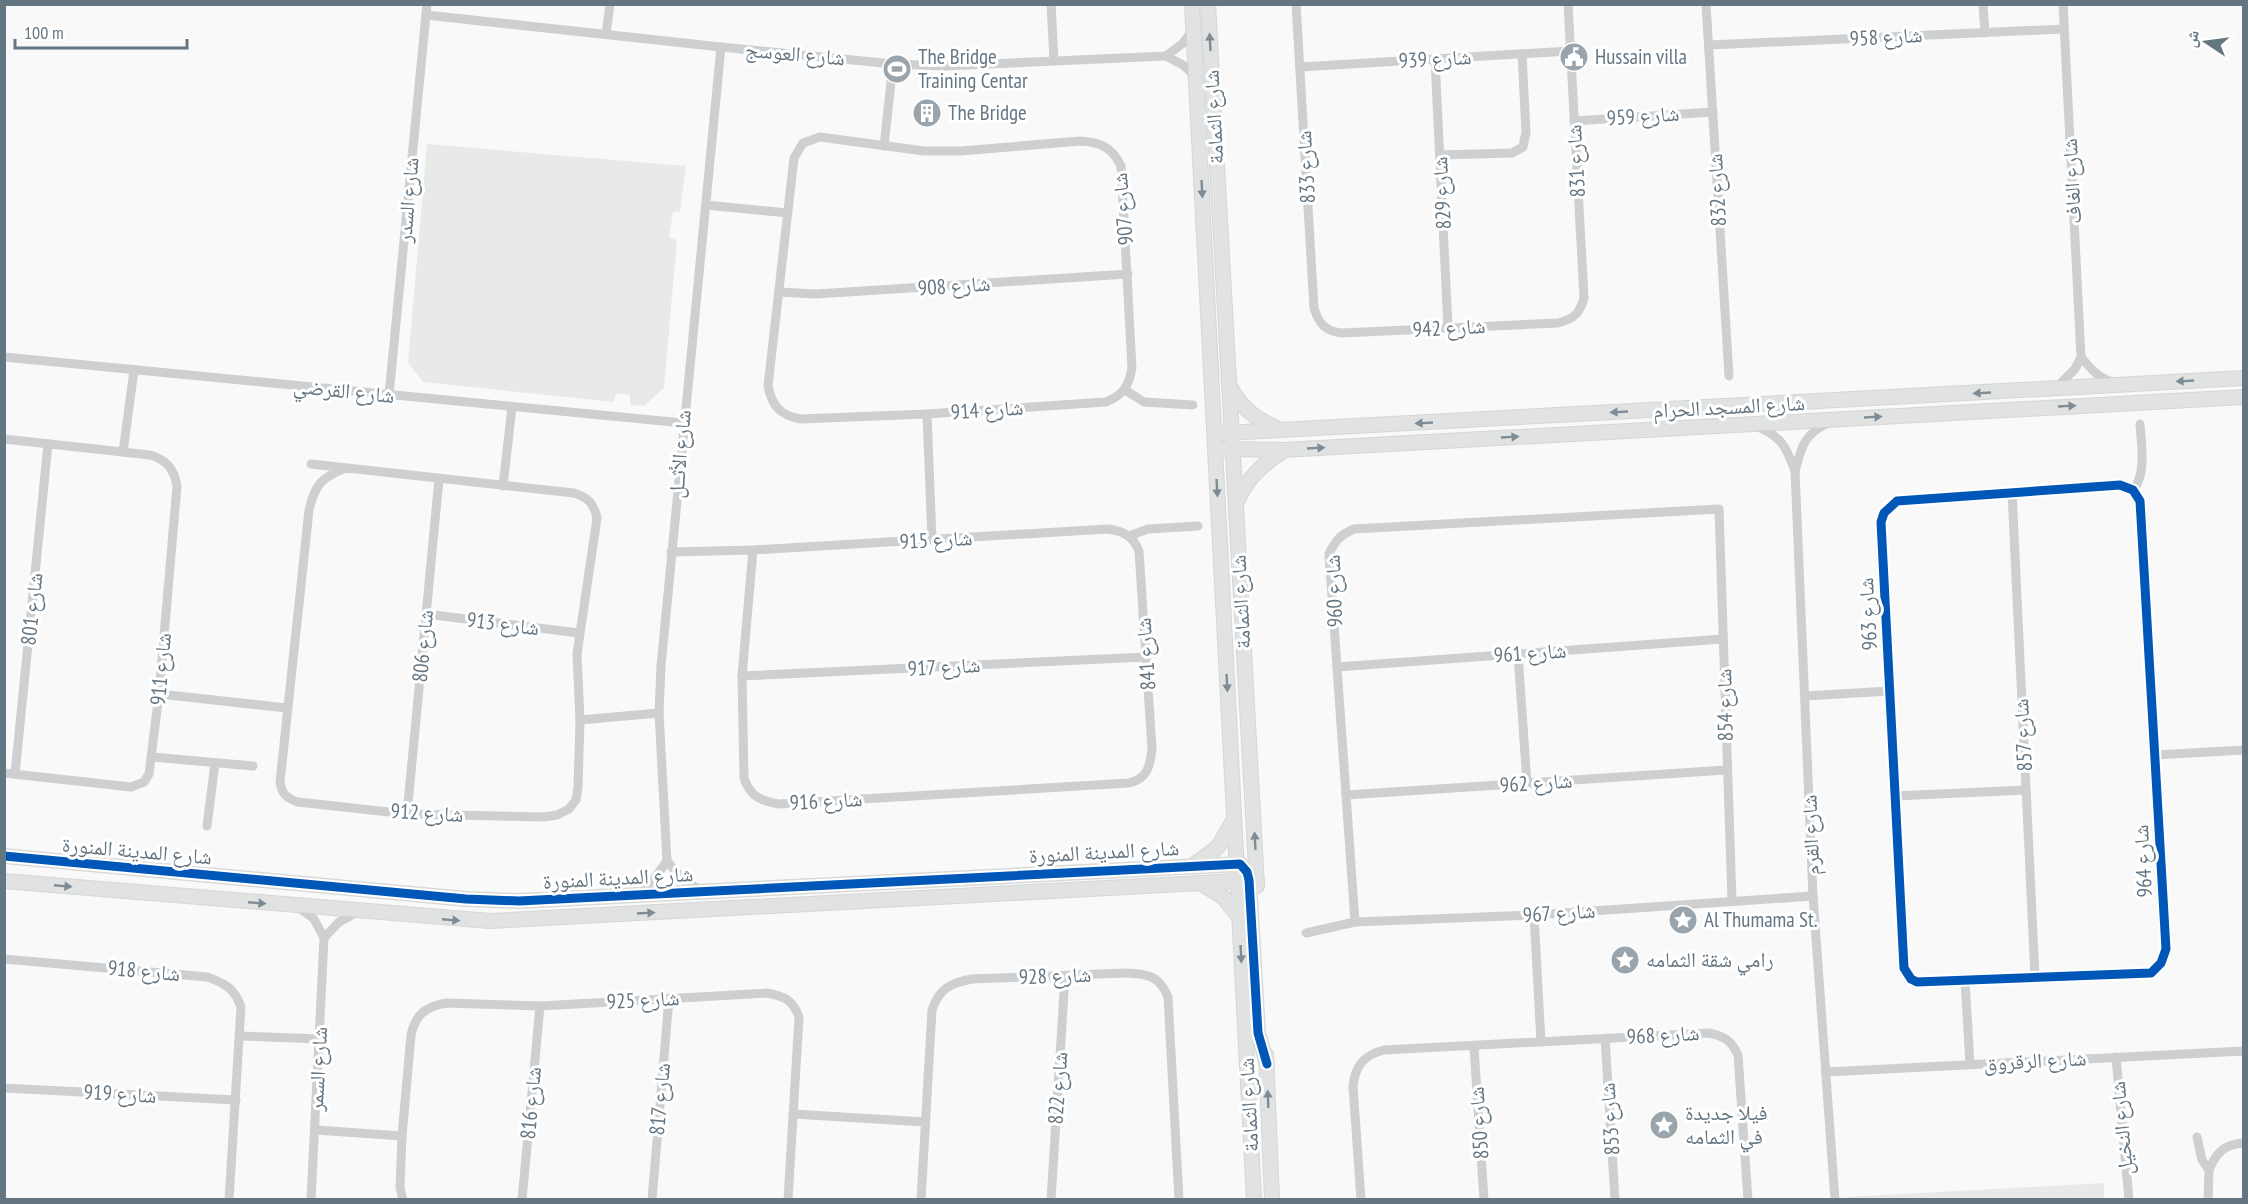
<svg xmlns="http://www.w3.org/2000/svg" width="2248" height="1204" font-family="'PT Sans Narrow','Noto Naskh Arabic',sans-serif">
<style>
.built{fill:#e8e9e9}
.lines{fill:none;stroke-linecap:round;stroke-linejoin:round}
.secondary-casing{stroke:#d5d6d7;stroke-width:16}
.street{stroke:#cecfd0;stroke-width:9}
.secondary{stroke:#e1e2e2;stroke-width:14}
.cycleway-casing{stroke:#fff;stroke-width:13}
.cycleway{stroke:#0057b8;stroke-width:9}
.oneway{fill:#7e8c96}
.labels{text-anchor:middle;stroke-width:6;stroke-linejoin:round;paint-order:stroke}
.street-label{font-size:21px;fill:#657683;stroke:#fff}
.poi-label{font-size:21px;fill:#657683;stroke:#fff;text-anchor:start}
</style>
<rect width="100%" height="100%" fill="#f9f9f9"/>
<g class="built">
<path d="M427,144L686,166L680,212H673L669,238L677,240L664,388L644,406L630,405V395L616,393L614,402L423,382L408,363Z"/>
<path d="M2104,1183V1199L1846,1200V1197Z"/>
</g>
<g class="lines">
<g class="secondary-casing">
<g id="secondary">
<path d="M1192,4L1254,1200"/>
<path d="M1208,4L1257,886"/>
<path d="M1231,388C1242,409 1257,420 1279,429"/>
<path d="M1224,433L2244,378"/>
<path d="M1226,449L1283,450L2244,397"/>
<path d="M1237,502C1247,478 1262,465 1283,451"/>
<path d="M4,856L466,899L519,901L1240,864L1247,872L1249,880L1258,1033L1267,1064"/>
<path d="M1195,864L1218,847L1233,821"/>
<path d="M4,881L490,921L1257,880"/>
<path d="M1200,883L1222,896L1239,917"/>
<path d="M1266,1055L1272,1200"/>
</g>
</g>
<g class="street">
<path d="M1051,4L1054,61"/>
<path d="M1296,4L1314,308C1319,324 1325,331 1342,333L1558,323C1574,319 1580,313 1584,298L1568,4"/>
<path d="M1706,4L1729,376"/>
<path d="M1983,4L1985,33"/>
<path d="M426,15L721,47L893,64L945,66L1166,56L1182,44L1193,30"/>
<path d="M606,34L610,4"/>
<path d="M1709,45L2064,29"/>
<path d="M1166,56L1183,65L1197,78"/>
<path d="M1435,59L1448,328"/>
<path d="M1300,67L1570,51"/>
<path d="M1574,121L1713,112"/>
<path d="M820,137L924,151H961L1080,141C1100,142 1112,147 1121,166L1132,368C1129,386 1123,395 1106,402L927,414L800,419C780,415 772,406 768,386L794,158L803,143Z"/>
<path d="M884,146L893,64"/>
<path d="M1440,155L1512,153L1523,147L1526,132L1522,54"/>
<path d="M706,205L788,213"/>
<path d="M779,292L816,294L1128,274"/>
<path d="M4,357L683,423"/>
<path d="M2081,357C2090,368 2099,379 2113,382"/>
<path d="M2056,388L2075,369L2081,357L2063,4"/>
<path d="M1125,390L1144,402L1193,405"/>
<path d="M389,395L427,4"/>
<path d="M927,414L932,540"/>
<path d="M1756,426C1781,436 1786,446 1795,471L1813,896L1835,1200"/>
<path d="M4,439L150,455C167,460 174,469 177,486L159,694L149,774L144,782L131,787L4,773"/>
<path d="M123,452L134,370"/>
<path d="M311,464L574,493C587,497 594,503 597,518L577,654L580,720L578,787L576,800L569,809L557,815L544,817L407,814L298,802C286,798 282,794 280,782L309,510C315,484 322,477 346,468"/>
<path d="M1795,471C1802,445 1804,434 1830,422"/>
<path d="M2120,485L2133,490L2140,501L2166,949L2161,963L2151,973L1917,982L1911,979L1904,968L1881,522L1884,513L1897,501Z"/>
<path d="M503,486L512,407"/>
<path d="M2133,490C2147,474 2141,444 2140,424"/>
<path d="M2012,492L2035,977"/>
<path d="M1129,536L1148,529L1198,526"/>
<path d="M671,552L753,550L1108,529C1123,531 1133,536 1139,551L1152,749C1150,767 1147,779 1129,783L779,804C760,801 750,796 744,778L742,676L753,550"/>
<path d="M426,614L579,633"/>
<path d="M1518,654L1527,783"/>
<path d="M1337,667L1723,639"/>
<path d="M742,676L1146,657"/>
<path d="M159,694L287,708"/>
<path d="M1805,696L1890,691"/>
<path d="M580,720L659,713"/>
<path d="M2155,755L2244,750"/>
<path d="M152,757L253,766"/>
<path d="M15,774L48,444"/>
<path d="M1346,795L1726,770"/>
<path d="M1895,796L2026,790"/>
<path d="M407,814L439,479"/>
<path d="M207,826L215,763"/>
<path d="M700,890L682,879L667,861L659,713L661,666L721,47"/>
<path d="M639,896L654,879L667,861"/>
<path d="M298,907L314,919L324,938L311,1200"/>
<path d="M1534,915L1541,1042"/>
<path d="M1355,922L1329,554C1335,541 1340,535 1354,529L1719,509L1732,901"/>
<path d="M1306,933L1355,922L1534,915L1813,896"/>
<path d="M324,938L339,922L357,912"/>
<path d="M4,959L207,977C225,983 235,989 241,1007L229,1200"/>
<path d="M1965,981L1970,1064"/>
<path d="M240,1036L320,1039"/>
<path d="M1605,1038L1615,1200"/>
<path d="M1474,1047L1484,1200"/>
<path d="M2116,1057L2129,1200"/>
<path d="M1826,1072L2244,1051"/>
<path d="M4,1088L236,1100"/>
<path d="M793,1114L925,1122"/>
<path d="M316,1130L402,1136"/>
<path d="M2197,1137L2202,1160L2209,1170L2208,1200"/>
<path d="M2209,1170C2216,1153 2224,1144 2244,1143"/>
<path d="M403,1200L400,1188L402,1136L411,1035C416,1014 425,1007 446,1003L540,1006L767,993C784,996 793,1000 799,1017L788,1200"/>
<path d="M522,1200L540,1006"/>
<path d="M652,1200L669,998"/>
<path d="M921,1200L932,1010C939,989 950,983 972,979L1125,973C1148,974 1159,975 1168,997L1179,1200"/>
<path d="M1051,1200L1065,976"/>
<path d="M1361,1200L1353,1086C1355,1066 1364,1055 1384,1050L1709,1033C1724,1036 1732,1041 1738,1055L1748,1200"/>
</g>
<use href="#secondary" class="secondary"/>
<g class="cycleway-casing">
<g id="cycleway">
<path d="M2120,485L2133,490L2140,501L2166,949L2161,963L2151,973L1917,982L1911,979L1904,968L1881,522L1884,513L1897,501Z"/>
<path d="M4,856L466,899L519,901L1240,864L1247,872L1249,880L1258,1033L1267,1064"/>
</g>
</g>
<use href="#cycleway" class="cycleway"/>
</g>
<defs><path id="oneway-solid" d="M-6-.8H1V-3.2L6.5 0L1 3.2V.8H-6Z" transform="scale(1.5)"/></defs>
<g class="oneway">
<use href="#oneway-solid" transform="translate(1210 42) rotate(-93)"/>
<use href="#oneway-solid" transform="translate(1202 189) rotate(87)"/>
<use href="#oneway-solid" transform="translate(2185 381) rotate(177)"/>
<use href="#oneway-solid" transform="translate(1982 393) rotate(177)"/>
<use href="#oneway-solid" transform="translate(2067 406) rotate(-3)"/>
<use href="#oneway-solid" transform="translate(1619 412) rotate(177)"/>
<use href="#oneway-solid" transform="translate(1873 417) rotate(-3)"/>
<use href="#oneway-solid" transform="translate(1424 423) rotate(177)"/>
<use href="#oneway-solid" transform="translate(1510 437) rotate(-3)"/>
<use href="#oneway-solid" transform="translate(1316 448) rotate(-3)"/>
<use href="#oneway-solid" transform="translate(1217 488) rotate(87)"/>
<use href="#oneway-solid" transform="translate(1227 683) rotate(87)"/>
<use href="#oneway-solid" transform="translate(1255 841) rotate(-93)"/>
<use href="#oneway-solid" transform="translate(63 886) rotate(5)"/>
<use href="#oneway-solid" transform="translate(257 903) rotate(5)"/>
<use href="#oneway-solid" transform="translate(646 913) rotate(-3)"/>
<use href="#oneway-solid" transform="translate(451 920) rotate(5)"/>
<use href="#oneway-solid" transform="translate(1241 954) rotate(87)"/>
<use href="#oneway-solid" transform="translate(1268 1099) rotate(-92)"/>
</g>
<defs>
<g id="civic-disc" transform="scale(1.5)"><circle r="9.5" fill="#99a4ac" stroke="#fff"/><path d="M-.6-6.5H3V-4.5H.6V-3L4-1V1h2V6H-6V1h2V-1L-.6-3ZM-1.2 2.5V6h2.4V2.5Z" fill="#fff"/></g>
<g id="stadium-disc" transform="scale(1.5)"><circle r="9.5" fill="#99a4ac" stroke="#fff"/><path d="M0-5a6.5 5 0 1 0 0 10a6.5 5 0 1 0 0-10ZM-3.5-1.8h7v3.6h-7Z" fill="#fff"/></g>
<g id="building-disc" transform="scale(1.5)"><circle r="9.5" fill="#99a4ac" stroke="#fff"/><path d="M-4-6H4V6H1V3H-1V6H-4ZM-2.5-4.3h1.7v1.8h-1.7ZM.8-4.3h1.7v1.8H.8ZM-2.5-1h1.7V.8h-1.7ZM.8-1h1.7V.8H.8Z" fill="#fff"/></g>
<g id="sight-disc" transform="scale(1.5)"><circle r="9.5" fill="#99a4ac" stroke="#fff"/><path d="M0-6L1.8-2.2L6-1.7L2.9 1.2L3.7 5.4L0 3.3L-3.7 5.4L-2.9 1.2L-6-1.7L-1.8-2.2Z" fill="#fff"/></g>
</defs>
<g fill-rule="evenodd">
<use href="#civic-disc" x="1574" y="57"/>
<use href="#stadium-disc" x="897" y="69"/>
<use href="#building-disc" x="927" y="113"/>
<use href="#sight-disc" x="1683" y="920"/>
<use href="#sight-disc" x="1625" y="960"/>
<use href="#sight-disc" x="1664" y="1125"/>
</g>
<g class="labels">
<g class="street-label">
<text transform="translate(1886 37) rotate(-3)" y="7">شارع 958</text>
<text transform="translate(795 54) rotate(5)" y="7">شارع العوسج</text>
<text transform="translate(1435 59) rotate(-3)" y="7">شارع 939</text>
<text transform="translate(1643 116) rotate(-4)" y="7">شارع 959</text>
<text transform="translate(1214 117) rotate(-93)" y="7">شارع الثمامة</text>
<text transform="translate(1576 161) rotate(-93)" y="7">شارع 831</text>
<text transform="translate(1306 167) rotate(-93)" y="7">شارع 833</text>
<text transform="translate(2072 181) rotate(-93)" y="7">شارع الغاف</text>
<text transform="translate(1717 190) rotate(-93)" y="7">شارع 832</text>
<text transform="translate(1442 193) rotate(-93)" y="7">شارع 829</text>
<text transform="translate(408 200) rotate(-85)" y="7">شارع السدر</text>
<text transform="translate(1123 209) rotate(-95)" y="7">شارع 907</text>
<text transform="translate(954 286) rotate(-4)" y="7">شارع 908</text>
<text transform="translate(1449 328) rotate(-3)" y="7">شارع 942</text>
<text transform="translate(344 391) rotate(6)" y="7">شارع القرضي</text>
<text transform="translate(1729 407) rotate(-3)" y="7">شارع المسجد الحرام</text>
<text transform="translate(987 410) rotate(-4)" y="7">شارع 914</text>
<text transform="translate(680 454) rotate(-85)" y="7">شارع الأثــل</text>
<text transform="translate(936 540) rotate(-3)" y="7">شارع 915</text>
<text transform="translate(1334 591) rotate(-92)" y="7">شارع 960</text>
<text transform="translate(1241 602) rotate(-93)" y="7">شارع الثمامة</text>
<text transform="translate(32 609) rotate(-84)" y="7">شارع 801</text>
<text transform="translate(1868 614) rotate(-93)" y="7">شارع 963</text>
<text transform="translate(503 624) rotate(7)" y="7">شارع 913</text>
<text transform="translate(423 646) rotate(-85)" y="7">شارع 806</text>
<text transform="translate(1530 653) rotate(-4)" y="7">شارع 961</text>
<text transform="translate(1146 654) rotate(-94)" y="7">شارع 841</text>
<text transform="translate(944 667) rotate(-3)" y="7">شارع 917</text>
<text transform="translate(161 669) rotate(-85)" y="7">شارع 911</text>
<text transform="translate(1725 705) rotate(-91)" y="7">شارع 854</text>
<text transform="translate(2023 735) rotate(-93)" y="7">شارع 857</text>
<text transform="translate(1536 783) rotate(-4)" y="7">شارع 962</text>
<text transform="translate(826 801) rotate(-3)" y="7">شارع 916</text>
<text transform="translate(427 813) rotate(3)" y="7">شارع 912</text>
<text transform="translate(1811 835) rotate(-92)" y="7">شارع القرم</text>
<text transform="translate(137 851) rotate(5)" y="7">شارع المدينة المنورة</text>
<text transform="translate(1104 852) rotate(-3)" y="7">شارع المدينة المنورة</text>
<text transform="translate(2143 861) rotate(-93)" y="7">شارع 964</text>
<text transform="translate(618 878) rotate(-3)" y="7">شارع المدينة المنورة</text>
<text transform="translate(1559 913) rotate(-4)" y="7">شارع 967</text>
<text transform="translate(144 971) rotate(5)" y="7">شارع 918</text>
<text transform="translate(1055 976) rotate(-2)" y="7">شارع 928</text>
<text transform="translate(643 1000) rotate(-3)" y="7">شارع 925</text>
<text transform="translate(1663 1035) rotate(-3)" y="7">شارع 968</text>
<text transform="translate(2035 1061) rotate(-3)" y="7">شارع الرقروق</text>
<text transform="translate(318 1069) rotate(-87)" y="7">شارع السمر</text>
<text transform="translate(1058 1088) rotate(-86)" y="7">شارع 822</text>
<text transform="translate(120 1094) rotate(3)" y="7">شارع 919</text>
<text transform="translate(660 1099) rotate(-85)" y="7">شارع 817</text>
<text transform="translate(531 1103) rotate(-85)" y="7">شارع 816</text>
<text transform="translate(1249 1105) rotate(-93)" y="7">شارع الثمامة</text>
<text transform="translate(1610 1119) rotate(-94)" y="7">شارع 853</text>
<text transform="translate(1479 1123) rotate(-94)" y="7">شارع 850</text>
<text transform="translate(2122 1128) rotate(-95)" y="7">شارع النخيل</text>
</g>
<g class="poi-label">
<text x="918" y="64">The Bridge<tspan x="918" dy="24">Training Centar</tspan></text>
<text x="1595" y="64">Hussain villa</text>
<text x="948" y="120">The Bridge</text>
<text x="1704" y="927">Al Thumama St.</text>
<text x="1646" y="967">رامي شقة الثمامه</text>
<text x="1685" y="1120">فيلا جديدة<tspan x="1685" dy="24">في الثمامه</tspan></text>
</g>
</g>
<rect width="2248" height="1204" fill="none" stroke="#657683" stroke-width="12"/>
<g transform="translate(2206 42) rotate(283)" stroke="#ffffff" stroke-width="4.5" paint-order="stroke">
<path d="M0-4.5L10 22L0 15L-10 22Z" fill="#657683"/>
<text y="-9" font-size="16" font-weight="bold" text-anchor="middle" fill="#657683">ش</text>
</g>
<path d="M15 39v9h172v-9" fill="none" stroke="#657683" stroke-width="3"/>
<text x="24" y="39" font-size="18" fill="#657683" stroke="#ffffff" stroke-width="4.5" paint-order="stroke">100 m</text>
</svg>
